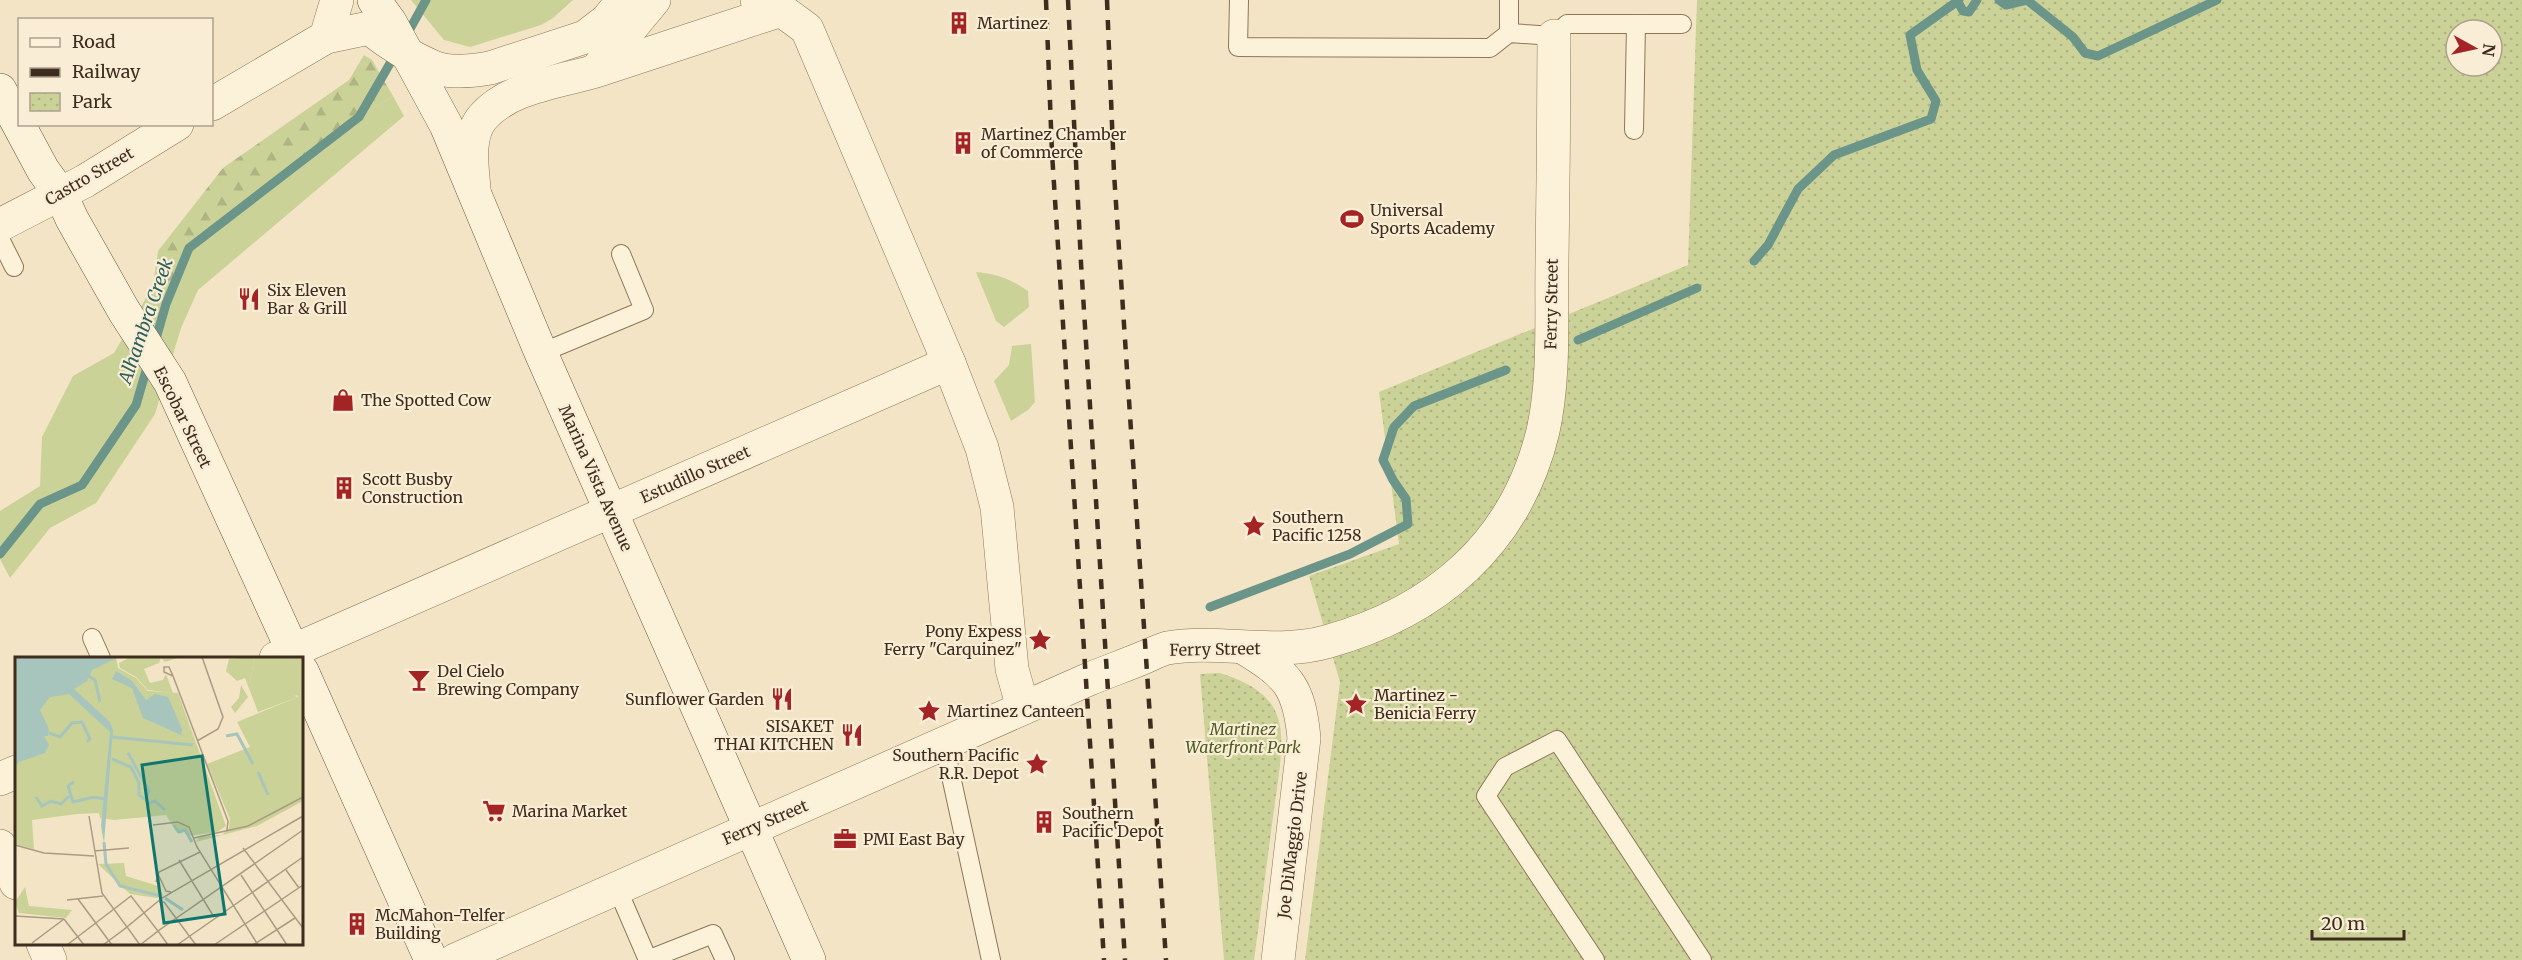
<svg xmlns="http://www.w3.org/2000/svg" width="2522" height="960" font-family="Merriweather,serif">
<style>
.green{fill:#cbd297}
.forest{fill:url(#forest-firs)}
.park{fill:url(#park-dots);fill-rule:evenodd}
.lines{fill:none;stroke-linecap:round;stroke-linejoin:round}
.stream{stroke:#6c958a;stroke-width:9}
.service-casing{stroke:#8f7659;stroke-width:20}
.minor-casing{stroke:#8f7659;stroke-width:34}
.tertiary-casing{stroke:#8f7659;stroke-width:34}
.secondary-casing{stroke:#71563c;stroke-width:34}
.service{stroke:#fcf1d9;stroke-width:18}
.minor{stroke:#fcf1d9;stroke-width:33}
.tertiary{stroke:#fcf1d9;stroke-width:33}
.secondary{stroke:#fcf1d9;stroke-width:33}
.rail{stroke:#3e2d1e;stroke-width:4.5;stroke-dasharray:10 10;stroke-linecap:butt}
.labels{text-anchor:middle;stroke-width:4.5;stroke-linejoin:round;paint-order:stroke}
.poi-label{font-size:16px;fill:#3e2d1e;stroke:#f9eed5;text-anchor:start}
.street-label{font-size:16px;fill:#3e2d1e;stroke:#f9eed5}
.park-label{font-size:16px;font-style:italic;fill:#4e5c23;stroke:#f9eed5}
.water-label{font-size:18px;font-style:italic;fill:#2c5f5c;stroke:#f9eed5}
.inset-river{fill:none;stroke:#a7c5bc;stroke-width:3}
.inset-road{fill:none;stroke:#aa9b82;stroke-width:1.5}
.view{fill:#0f766e;fill-opacity:0.15;stroke:#0f766e;stroke-width:3}
.inset-edge{fill:none;stroke:#3e2d1e;stroke-width:3}
</style>
<defs>
<pattern id="forest-firs" width="22" height="20" patternUnits="userSpaceOnUse" patternTransform="scale(1.5)"><rect width="22" height="20" fill="#cbd297"/><path d="M5 1l3.5 6h-7zM16 11l3.5 6h-7z" fill="#afb582"/></pattern>
<pattern id="park-dots" width="8" height="8" patternUnits="userSpaceOnUse" patternTransform="scale(1.5)"><rect width="8" height="8" fill="#cbd297"/><path d="M2 2h.1M6 6h.1" fill="none" stroke="#afb582" stroke-width="1.8" stroke-linecap="round"/></pattern>
</defs>
<rect width="100%" height="100%" fill="#f2e4c5"/>
<g class="green">
<path d="M411,0H573L553,18L541,25L470,47L444,40Z"/>
<path d="M393,96L404,116L198,290L181,328L155,414L96,503L50,528L10,578L0,559V511L40,486L42,437L73,376L114,353L153,286L166,303L189,248L359,117Z"/>
<path d="M976,272C997,274 1011,279 1028,291L1029,307L1004,327L996,321Z"/>
<path d="M1031,344L1035,402L1028,410L1011,421L994,381L1009,365L1012,346Z"/>
</g>
<path class="forest" d="M364,55L372,60L393,96L359,117L189,248L166,304L153,286L158,251L223,168L349,80Z"/>
<g class="park">
<path d="M1697,0H2522V960H1305L1340,682L1309,576L1399,544L1379,392L1688,265ZM2456,30H2492V66H2456Z"/>
<path d="M1219,673C1243,680 1270,692 1278,718C1286,743 1277,784 1274,810C1267,860 1261,910 1254,960H1224L1200,674Z"/>
</g>
<g class="lines">
<g class="stream">
<path d="M1999,0L2006,5L2027,0L2073,37L2085,53L2098,56L2217,0"/>
<path d="M1958,2L1963,11L1969,12L1977,0"/>
<path d="M406,36L426,0"/>
<path d="M1754,261L1768,245L1798,189L1834,155L1931,119L1936,101L1917,70L1910,35L1959,0"/>
<path d="M1578,340L1697,288"/>
<path d="M155,342L166,304L189,248L359,117L396,53"/>
<path d="M0,554L40,504L82,485L136,405L148,364"/>
<path d="M1210,607L1350,554L1408,524L1406,499L1393,480L1383,460L1394,427L1414,406L1506,370"/>
</g>
<g class="service-casing">
<g id="service">
<path d="M1239,0L1238,47L1490,48L1509,33L1554,36L1567,24H1682"/>
<path d="M1509,0V33"/>
<path d="M1634,130L1636,24"/>
<path d="M0,239L14,267"/>
<path d="M541,353L644,310L621,254"/>
<path d="M92,638L101,658"/>
<path d="M944,744L991,960"/>
<path d="M617,888L648,960"/>
<path d="M647,960L713,934L725,960"/>
<path d="M1595,960L1486,796L1505,767L1557,740L1702,960"/>
</g>
</g>
<g class="minor-casing">
<g id="minor">
<path d="M757,0L781,10L807,29L949,363L982,448L997,507L1012,669L1023,708"/>
<path d="M326,37L369,28C387,42 412,58 433,67C450,74 473,71 490,68L585,37L607,20L623,0"/>
<path d="M596,70L654,0"/>
<path d="M212,104L326,37L337,0"/>
<path d="M474,188C472,166 467,135 483,117C510,86 561,82 599,70C660,50 720,30 781,10"/>
<path d="M0,225L85,181L177,124"/>
<path d="M1244,648C1288,675 1299,686 1304,738L1278,960"/>
<path d="M276,658L949,363"/>
<path d="M0,779L16,772"/>
<path d="M455,960L1087,680C1106,672 1126,665 1145,657C1152,654 1160,650 1167,648C1217,639 1275,656 1326,642C1435,612 1516,544 1543,431C1555,377 1551,318 1552,262C1553,187 1554,111 1554,36"/>
</g>
</g>
<g class="tertiary-casing">
<g id="tertiary">
<path d="M0,846L16,883"/>
<path d="M43,944L50,960"/>
</g>
</g>
<g class="secondary-casing">
<g id="secondary">
<path d="M374,0L390,22L446,125L541,353L809,960"/>
<path d="M0,90L43,170L61,195L72,219L124,311L170,382L296,658"/>
<path d="M302,671L431,960"/>
</g>
</g>
<use href="#service" class="service"/>
<use href="#minor" class="minor"/>
<use href="#tertiary" class="tertiary"/>
<use href="#secondary" class="secondary"/>
<g class="rail">
<path d="M1046,0L1052,153L1104,960"/>
<path d="M1068,0L1081,263L1125,960"/>
<path d="M1107,0L1114,173L1166,960"/>
</g>
</g>
<defs>
<g id="building-bare" transform="scale(1.8)"><path d="M-4-6H4V6H1V3H-1V6H-4ZM-2.5-4.3h1.7v1.8h-1.7ZM.8-4.3h1.7v1.8H.8ZM-2.5-1h1.7V.8h-1.7ZM.8-1h1.7V.8H.8Z" fill="#a42325" stroke="#f9eed5" stroke-width="2.5" paint-order="stroke"/></g>
<g id="stadium-bare" transform="scale(1.8)"><path d="M0-5a6.5 5 0 1 0 0 10a6.5 5 0 1 0 0-10ZM-3.5-1.8h7v3.6h-7Z" fill="#a42325" stroke="#f9eed5" stroke-width="2.5" paint-order="stroke"/></g>
<g id="restaurant-bare" transform="scale(1.8)"><path d="M-5-6h1v4h1v-4h1v4h1v-4h1v5L-1.5 .5V6h-2V.5L-5-1ZM5-6V6H3V1.5H1.5Q1.5-4 5-6Z" fill="#a42325" stroke="#f9eed5" stroke-width="2.5" paint-order="stroke"/></g>
<g id="shop-bare" transform="scale(1.8)"><path d="M-5-2.5h2.3a2.7 3.5 0 0 1 5.4 0H5L5.5 6h-11ZM-1.5-2.5h3a1.5 2.3 0 0 0-3 0Z" fill="#a42325" stroke="#f9eed5" stroke-width="2.5" paint-order="stroke"/></g>
<g id="sight-bare" transform="scale(1.8)"><path d="M0-6L1.8-2.2L6-1.7L2.9 1.2L3.7 5.4L0 3.3L-3.7 5.4L-2.9 1.2L-6-1.7L-1.8-2.2Z" fill="#a42325" stroke="#f9eed5" stroke-width="2.5" paint-order="stroke"/></g>
<g id="bar-bare" transform="scale(1.8)"><path d="M-6-5H6L.8 .8V4.5H3.5V6h-7V4.5H-.8V.8Z" fill="#a42325" stroke="#f9eed5" stroke-width="2.5" paint-order="stroke"/></g>
<g id="supermarket-bare" transform="scale(1.8)"><path d="M-6-5.5h2.5l.6 2H6L4.5 2H-2.5L-4.4-4H-6ZM-1.5 3.2a1.3 1.3 0 1 0 .1 0ZM3 3.2a1.3 1.3 0 1 0 .1 0Z" fill="#a42325" stroke="#f9eed5" stroke-width="2.5" paint-order="stroke"/></g>
<g id="office-bare" transform="scale(1.8)"><path d="M-6-3h4V-5.5h4V-3h4V5H-6ZM-1-4.5V-3h2v-1.5ZM-6 0V1H6V0Z" fill="#a42325" stroke="#f9eed5" stroke-width="2.5" paint-order="stroke"/></g>
</defs>
<g fill-rule="evenodd">
<use href="#building-bare" x="959" y="23"/>
<use href="#building-bare" x="963" y="143"/>
<use href="#stadium-bare" x="1352" y="219"/>
<use href="#restaurant-bare" x="249" y="299"/>
<use href="#shop-bare" x="343" y="400"/>
<use href="#building-bare" x="344" y="488"/>
<use href="#sight-bare" x="1254" y="526"/>
<use href="#sight-bare" x="1040" y="640"/>
<use href="#bar-bare" x="419" y="680"/>
<use href="#restaurant-bare" x="782" y="699"/>
<use href="#sight-bare" x="1356" y="704"/>
<use href="#sight-bare" x="929" y="711"/>
<use href="#restaurant-bare" x="852" y="735"/>
<use href="#sight-bare" x="1037" y="764"/>
<use href="#supermarket-bare" x="494" y="811"/>
<use href="#building-bare" x="1044" y="822"/>
<use href="#office-bare" x="845" y="839"/>
<use href="#building-bare" x="357" y="924"/>
</g>
<g class="labels">
<g class="poi-label">
<text x="977" y="29">Martinez</text>
<text x="981" y="140">Martinez Chamber<tspan x="981" dy="18">of Commerce</tspan></text>
<text x="1370" y="216">Universal<tspan x="1370" dy="18">Sports Academy</tspan></text>
<text x="267" y="296">Six Eleven<tspan x="267" dy="18">Bar &amp; Grill</tspan></text>
<text x="361" y="406">The Spotted Cow</text>
<text x="362" y="485">Scott Busby<tspan x="362" dy="18">Construction</tspan></text>
<text x="1272" y="523">Southern<tspan x="1272" dy="18">Pacific 1258</tspan></text>
<text x="1022" y="637" text-anchor="end">Pony Expess<tspan x="1022" dy="18">Ferry "Carquinez"</tspan></text>
<text x="437" y="677">Del Cielo<tspan x="437" dy="18">Brewing Company</tspan></text>
<text x="1374" y="701">Martinez -<tspan x="1374" dy="18">Benicia Ferry</tspan></text>
<text x="764" y="705" text-anchor="end">Sunflower Garden</text>
<text x="947" y="717">Martinez Canteen</text>
<text x="834" y="732" text-anchor="end">SISAKET<tspan x="834" dy="18">THAI KITCHEN</tspan></text>
<text x="1019" y="761" text-anchor="end">Southern Pacific<tspan x="1019" dy="18">R.R. Depot</tspan></text>
<text x="512" y="817">Marina Market</text>
<text x="1062" y="819">Southern<tspan x="1062" dy="18">Pacific Depot</tspan></text>
<text x="863" y="845">PMI East Bay</text>
<text x="375" y="921">McMahon-Telfer<tspan x="375" dy="18">Building</tspan></text>
</g>
<g class="street-label">
<text transform="translate(89 176) rotate(-30)" y="6">Castro Street</text>
<text transform="translate(1551 304) rotate(-89)" y="6">Ferry Street</text>
<text transform="translate(183 417) rotate(64)" y="6">Escobar Street</text>
<text transform="translate(695 474) rotate(-24)" y="6">Estudillo Street</text>
<text transform="translate(596 478) rotate(66)" y="6">Marina Vista Avenue</text>
<text transform="translate(1215 649) rotate(-1)" y="6">Ferry Street</text>
<text transform="translate(765 822) rotate(-23)" y="6">Ferry Street</text>
<text transform="translate(1292 845) rotate(-83)" y="6">Joe DiMaggio Drive</text>
</g>
<g class="park-label">
<text x="1243" y="735">Martinez<tspan x="1243" dy="18">Waterfront Park</tspan></text>
</g>
<g class="water-label">
<text transform="translate(146 321) rotate(-71)" y="6">Alhambra Creek</text>
</g>
</g>
<g transform="translate(15 657)">
<rect width="288" height="288" fill="#f2e4c5"/>
<path d="M116,0H165L150,5L146,1L144,6L129,12L135,26L148,23L151,17L158,36L133,33L121,20L105,11L104,6ZM239,0L235,27L283,40L243,55L230,21L222,24L211,14L214,2ZM226,28L233,40L220,56L216,50L224,41ZM109,206L111,219L143,229L148,238L142,241L115,237L83,207ZM10,230L14,249L57,253L51,261L4,256L0,245Z" fill="#cbd297"/>
<path d="M239,0H288L285,43L282,38L250,50L235,27Z" fill="#cbd297"/>
<path d="M101,0L103,11L121,21L133,34L163,36L211,169L202,175L174,179L171,173L162,176L151,158L99,163L85,161L84,156L62,157L17,163L19,192L0,187V1ZM272,0H288V144L242,169L181,185L184,179L207,178L214,171L215,162L192,107L235,90L222,65L283,40L271,8Z" fill="#cbd297"/>
<path d="M0,0H104L77,13L72,24L59,32L95,65L98,73L89,186L86,169L95,75L54,37L35,40L25,53L34,72L33,79H29L34,88L30,96L4,105L0,110ZM101,14L117,24L131,43L140,37L153,40L167,72L166,78L128,61L117,31L97,22Z" fill="#a7c5bc"/>
<path class="inset-river" d="M72,18L80,23L85,45M34,76L45,80L57,66L67,65L75,82L72,85M211,79L222,77L238,107M97,80L178,88M113,96L134,134L131,141M97,102L116,110L124,126V138L135,146L140,144L150,153M243,115L253,138M59,125L53,129L58,145L79,140L89,142M21,140L27,149L36,144L46,147L54,139M159,168L164,175L170,173L177,185M89,185L91,207L105,229L146,239M150,241L168,253"/>
<path class="inset-road" d="M158,19L149,15V10H154L158,19L213,164L212,173M182,84L203,72L208,60L187,0M74,159L87,236L112,270L88,288M138,168L163,165L174,170L182,190L243,288M179,181L233,169L288,140M0,188L29,196L79,199M228,191L288,271M79,194L114,191M164,203L199,260M271,213L284,231M143,217L151,234L156,235M226,218L272,288M141,225L144,215L185,195M63,242L97,288M52,243L88,239M144,245H149L181,288M0,259L49,262M49,262L69,288M17,286L49,262M52,288L116,239L143,274L125,288M125,288L112,270L147,241L288,159M153,288L143,274L288,173M162,288L288,200M199,288L288,228M238,288L280,261"/>
<path class="view" d="M187,99L210,257L149,266L127,108Z"/>
<rect width="288" height="288" class="inset-edge"/>
</g>
<rect x="18" y="18" width="195" height="108" fill="#f9eed5" stroke="#aea18c" stroke-width="1.5"/>
<rect x="30" y="38" width="30" height="9" fill="#fcf1d9" stroke="#aea18c" stroke-width="1.5"/>
<text x="72" y="48" font-size="18" fill="#3e2d1e">Road</text>
<rect x="30" y="68" width="30" height="9" fill="#3e2d1e" stroke="#aea18c" stroke-width="1.5"/>
<text x="72" y="78" font-size="18" fill="#3e2d1e">Railway</text>
<rect x="30" y="93" width="30" height="18" fill="url(#park-dots)" stroke="#aea18c" stroke-width="1.5"/>
<text x="72" y="108" font-size="18" fill="#3e2d1e">Park</text>
<g transform="translate(2474 48) rotate(98)"><circle r="28" fill="#f9eed5" stroke="#aea18c" stroke-width="1.5"/>
<path d="M0-4.5L10 22L0 15L-10 22Z" fill="#a42325"/>
<text y="-9" font-size="16" font-weight="bold" text-anchor="middle" fill="#3e2d1e">N</text>
</g>
<path d="M2312 930v9h92v-9" fill="none" stroke="#3e2d1e" stroke-width="3"/>
<text x="2321" y="930" font-size="18" fill="#3e2d1e" stroke="#f9eed5" stroke-width="4.5" paint-order="stroke">20 m</text>
</svg>
